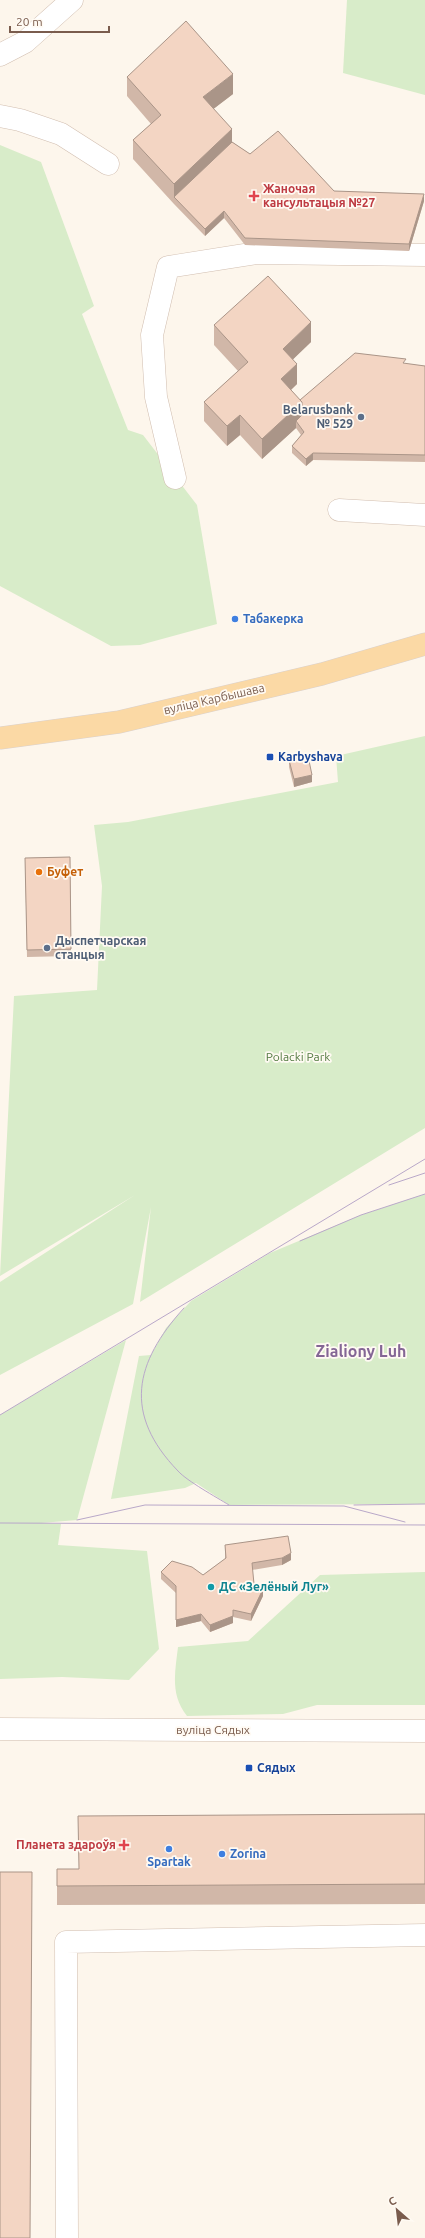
<svg xmlns="http://www.w3.org/2000/svg" width="425" height="2238" font-family="Ubuntu,sans-serif">
<style>
.green{fill:#d8ecc9}
.lines{fill:none;stroke-linecap:round;stroke-linejoin:round}
.minor-casing{stroke:#d1beb0;stroke-width:23}
.major-casing{stroke:#dad1cd;stroke-width:23}
.minor{stroke:#fff;stroke-width:22}
.major{stroke:#fbd9a5;stroke-width:22}
.tram{stroke:#b9a8c9;stroke-width:1}
.wall{fill:#d1b7a8}
.shaded-wall{fill:#aa9588}
.building{fill:#f3d5c3;stroke:#aa9588}
.health-dot{fill:#e0444e;stroke:#fffaf3;stroke-width:1.5}
.service-dot{fill:#5c6f8a;stroke:#fffaf3;stroke-width:1.5}
.shop-dot{fill:#3f7fe0;stroke:#fffaf3;stroke-width:1.5}
.transit-dot{fill:#1a4fb4;stroke:#fffaf3;stroke-width:1.5}
.food-dot{fill:#e8710a;stroke:#fffaf3;stroke-width:1.5}
.culture-dot{fill:#0f9aa8;stroke:#fffaf3;stroke-width:1.5}
.labels{text-anchor:middle;stroke-width:3.5;stroke-linejoin:round;paint-order:stroke}
.health-label{font-size:12px;font-weight:bold;fill:#be3a42;stroke:#fffaf3;text-anchor:start}
.service-label{font-size:12px;font-weight:bold;fill:#4e5e75;stroke:#fffaf3;text-anchor:end}
.shop-label{font-size:12px;font-weight:bold;fill:#366cbe;stroke:#fffaf3;text-anchor:start}
.street-label{font-size:12px;fill:#7a5c4d;stroke:#fffaf3}
.transit-label{font-size:12px;font-weight:bold;fill:#164399;stroke:#fffaf3;text-anchor:start}
.food-label{font-size:12px;font-weight:bold;fill:#c56008;stroke:#fffaf3;text-anchor:start}
.park-label{font-size:12px;fill:#537a41;stroke:#fffaf3}
.culture-label{font-size:12px;font-weight:bold;fill:#0d838f;stroke:#fffaf3;text-anchor:start}
.district-label{font-size:16px;font-weight:bold;fill:#846695;stroke:#fffaf3}
</style>
<rect width="100%" height="100%" fill="#fdf6ec"/>
<g class="green">
<path d="M347,0H425V95L343,73Z"/>
<path d="M0,145L41,162L94,306L82,314L128,430L143,435L197,505L217,624L140,645L111,646L0,586Z"/>
<path d="M425,736V1128L140,1302L151,1207L133,1304L0,1375V1282L135,1195L0,1276L14,996L97,990L102,886L94,825L128,822L338,782L336,756Z"/>
<path d="M425,1194V1504L229,1505L196,1483L185,1488L111,1499L139,1356L151,1355L166,1328L191,1301L270,1253L361,1215Z"/>
<path d="M126,1340L77,1520L41,1523L61,1524L58,1545L147,1551L159,1649L129,1680L62,1677L0,1679V1415Z"/>
<path d="M425,1572V1705H317L283,1714L187,1716C170,1695 175,1672 178,1647L248,1641L320,1575Z"/>
</g>
<g class="lines">
<g class="minor-casing">
<g id="minor">
<path d="M0,55L25,42L72,0"/>
<path d="M0,116L20,120L61,134L108,164"/>
<path d="M175,478L156,397L152,335L168,267L256,253L425,255"/>
<path d="M339,510L425,515"/>
<path d="M0,1729L425,1731"/>
<path d="M67,2238L66,1942L425,1935"/>
</g>
</g>
<g class="major-casing">
<path id="major" d="M0,738L119,722L322,674L425,644"/>
</g>
<use href="#minor" class="minor"/>
<use href="#major" class="major"/>
<g class="tram">
<path d="M389,1185L425,1173"/>
<path d="M300,1241L361,1215L425,1194"/>
<path d="M184,1308C134,1363 123,1414 178,1471C187,1481 216,1497 229,1505"/>
<path d="M0,1415L425,1159"/>
<path d="M354,1505L425,1504"/>
<path d="M77,1520L145,1505L344,1506L405,1522"/>
<path d="M0,1523L425,1525"/>
</g>
</g>
<g class="wall">
<path d="M127,77L233,94L213,109L232,142L250,154L334,191L424,201L409,251L245,245L224,218L205,236L174,204L133,159V140L151,124L127,96Z"/>
<path d="M214,325L311,342L293,359L297,384L291,390L300,400L406,364L425,366V462L313,460L306,466L292,453V446L301,435L296,428L262,459L240,435L227,446L204,421V402L238,371L214,345Z"/>
<path d="M289,760L312,782L294,787L289,767Z"/>
<path d="M70,857L71,956L27,957L25,858Z"/>
<path d="M225,1545L291,1560L282,1565L252,1570L254,1584L263,1596L251,1621L233,1617V1623L210,1632L201,1621L176,1627V1593L161,1579V1572L203,1575L225,1559Z"/>
<path d="M425,1814V1904L57,1905V1869H79Z"/>
</g>
<g class="shaded-wall">
<path d="M233,74V94L203,117V97Z"/>
<path d="M232,129V149L174,197V184Z"/>
<path d="M424,194V201L409,251V244Z"/>
<path d="M224,211V218L205,236V229Z"/>
<path d="M311,322V342L283,369V349Z"/>
<path d="M297,364V384L281,399V379Z"/>
<path d="M302,402V422L296,421V428L262,459V439Z"/>
<path d="M240,415V435L227,446V426Z"/>
<path d="M313,453V460L306,466V459Z"/>
<path d="M312,775V782L294,787V779Z"/>
<path d="M291,1553V1560L282,1565V1558Z"/>
<path d="M263,1589V1596L251,1621V1614Z"/>
<path d="M201,1614V1621L176,1627V1620Z"/>
<path d="M233,1616V1623L210,1632V1625Z"/>
</g>
<g class="building">
<path d="M186,21L233,74L203,97L232,129L174,184L133,140L161,115L127,77Z"/>
<path d="M278,131L334,191L424,194L409,244L245,238L224,211L205,229L174,197L232,142L250,154Z"/>
<path d="M268,276L311,322L283,349L297,364L281,379L302,402L262,439L240,415L227,426L204,402L248,362L214,325Z"/>
<path d="M355,353L406,359L403,363L425,366V455L313,453L306,459L292,446L304,432L296,421L302,415V402L300,400Z"/>
<path d="M308,756L312,775L294,779L289,760Z"/>
<path d="M70,857L71,949L27,950L25,858Z"/>
<path d="M288,1536L291,1553L282,1558L252,1563L254,1584L263,1589L251,1614L233,1610V1616L210,1625L201,1614L176,1620V1586L161,1572L172,1561L192,1567L203,1575L226,1558L225,1545Z"/>
<path d="M425,1814V1884L57,1886V1869H79L78,1816Z"/>
<path d="M0,1872H32L30,2238H0Z"/>
</g>
<g class="health-dot">
<path d="M252 190h4v4h4v4h-4v4h-4v-4h-4v-4h4z"/>
<path d="M122 1839h4v4h4v4h-4v4h-4v-4h-4v-4h4z"/>
</g>
<g class="service-dot">
<circle cx="361" cy="417" r="4"/>
<circle cx="47" cy="948" r="4"/>
</g>
<g class="shop-dot">
<circle cx="235" cy="619" r="4"/>
<circle cx="169" cy="1849" r="4"/>
<circle cx="222" cy="1854" r="4"/>
</g>
<g class="transit-dot">
<rect x="266" y="753" width="8" height="8" rx="2"/>
<rect x="245" y="1764" width="8" height="8" rx="2"/>
</g>
<circle class="food-dot" cx="39" cy="872" r="4"/>
<circle class="culture-dot" cx="211" cy="1587" r="4"/>
<g class="labels">
<g class="health-label">
<text x="263" y="193">Жаночая<tspan x="263" dy="14">кансультацыя №27</tspan></text>
<text x="116" y="1849" text-anchor="end">Планета здароўя</text>
</g>
<g class="service-label">
<text x="353" y="414">Belarusbank<tspan x="353" dy="14">№ 529</tspan></text>
<text x="55" y="945" text-anchor="start">Дыспетчарская<tspan x="55" dy="14">станцыя</tspan></text>
</g>
<g class="shop-label">
<text x="243" y="623">Табакерка</text>
<text x="230" y="1858">Zorina</text>
<text x="169" y="1866" text-anchor="middle">Spartak</text>
</g>
<g class="street-label">
<text transform="translate(214 699) rotate(-13)" y="4">вуліца Карбышава</text>
<text x="213" y="1734">вуліца Сядых</text>
</g>
<g class="transit-label">
<text x="278" y="761">Karbyshava</text>
<text x="257" y="1772">Сядых</text>
</g>
<g class="food-label">
<text x="47" y="876">Буфет</text>
</g>
<g class="park-label">
<text x="298" y="1061">Polacki Park</text>
</g>
<g class="culture-label">
<text x="219" y="1591">ДС «Зелёный Луг»</text>
</g>
<g class="district-label">
<text x="361" y="1357">Zialiony Luh</text>
</g>
</g>
<g transform="translate(397 2210) rotate(332)" stroke="#fffaf3" stroke-width="3" paint-order="stroke">
<path d="M0-3L7 15L0 10L-7 15Z" fill="#7a5c4d"/>
<text y="-6" font-size="11" font-weight="bold" text-anchor="middle" fill="#7a5c4d">С</text>
</g>
<path d="M10 26v6h99v-6" fill="none" stroke="#7a5c4d" stroke-width="2"/>
<text x="16" y="26" font-size="12" fill="#7a5c4d" stroke="#fffaf3" stroke-width="3" paint-order="stroke">20 m</text>
</svg>
